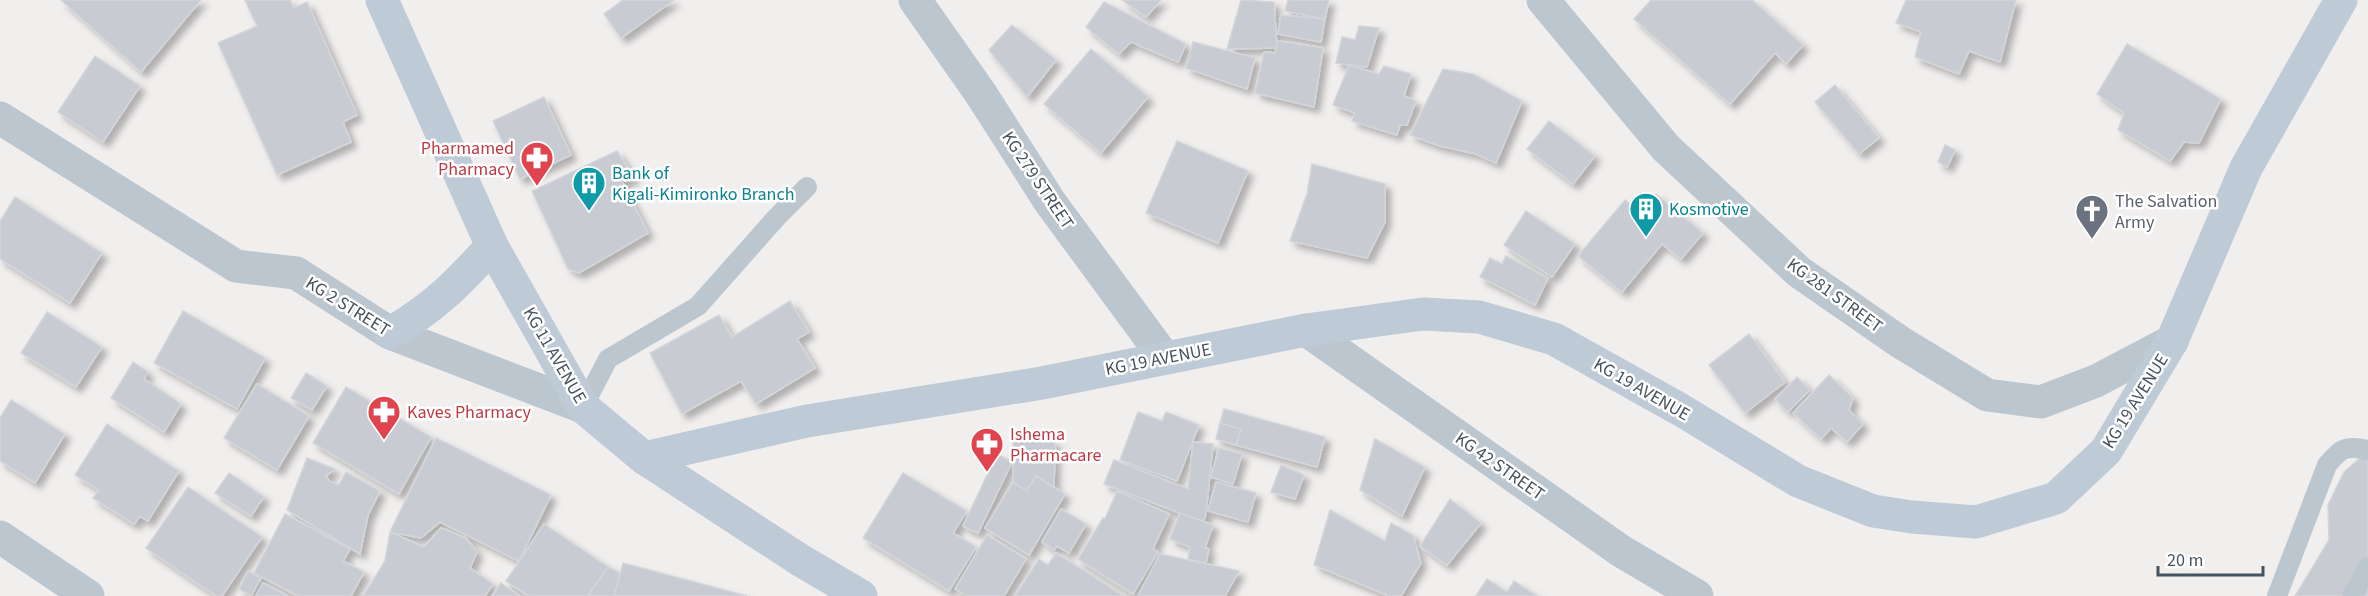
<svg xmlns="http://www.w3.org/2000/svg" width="2368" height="596" font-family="'Source Sans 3',sans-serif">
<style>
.building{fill:#c8cbd1;stroke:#d2d5da;stroke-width:1.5;filter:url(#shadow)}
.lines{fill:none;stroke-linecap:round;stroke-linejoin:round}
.service{stroke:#bcc6ce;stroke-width:20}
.minor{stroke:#bcc6ce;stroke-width:33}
.tertiary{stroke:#bcc6ce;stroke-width:33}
.secondary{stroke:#becad6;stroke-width:33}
.labels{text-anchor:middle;stroke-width:5;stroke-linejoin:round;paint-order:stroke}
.health-label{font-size:18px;fill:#be3a42;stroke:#fff;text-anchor:start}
.culture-label{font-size:18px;fill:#0d838f;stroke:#fff;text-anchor:start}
.street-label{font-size:18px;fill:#46525c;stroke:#fff}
.worship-label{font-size:18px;fill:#5b616d;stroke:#fff;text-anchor:start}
</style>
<defs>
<filter id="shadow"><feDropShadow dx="5.5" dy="5.5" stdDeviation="3" flood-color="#0004"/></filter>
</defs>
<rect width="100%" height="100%" fill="#f1eeee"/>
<g class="building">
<path d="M61,0H201L141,72Z"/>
<path d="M245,0H290L294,8L307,2L357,115L343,122L351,142L277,175L218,43L257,26Z"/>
<path d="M623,0H674L621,38L604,14Z"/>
<path d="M1122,0H1161L1146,17Z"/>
<path d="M1241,0L1274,2L1277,48L1227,49Z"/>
<path d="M1288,0H1329L1325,19L1285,11Z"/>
<path d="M1651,0H1752L1803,45L1786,64L1775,53L1730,104L1634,19Z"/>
<path d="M1906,0H2016L2000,62L1969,51L1959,74L1915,57L1921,32L1896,23Z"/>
<path d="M1104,2L1186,44L1178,62L1131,42L1119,54L1086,27Z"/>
<path d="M1281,15L1325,19L1321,42L1278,34Z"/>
<path d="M1012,25L1056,60L1027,97L989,50Z"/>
<path d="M1359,26L1379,28L1367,67L1336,63L1342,37L1355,40Z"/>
<path d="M1278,41L1323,48L1314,107L1255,93L1264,52L1275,53Z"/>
<path d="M1193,42L1255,58L1247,89L1186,68Z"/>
<path d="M2127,44L2221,99L2199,143L2184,142L2170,161L2118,130L2124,113L2097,94Z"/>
<path d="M1091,49L1148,97L1101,153L1044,104Z"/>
<path d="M95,56L140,86L103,142L58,112Z"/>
<path d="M1349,65L1379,74L1384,66L1411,74L1404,96L1416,101L1407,125H1400L1397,135L1352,121L1355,113L1333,105Z"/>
<path d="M1443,69L1473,74L1522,101L1496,163L1476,154L1440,146L1410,135Z"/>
<path d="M1835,85L1879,138L1859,154L1815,102Z"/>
<path d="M544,97L571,155L520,179L493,121Z"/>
<path d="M1549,121L1595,156L1573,184L1527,149Z"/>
<path d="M1177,141L1248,171L1218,243L1146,213Z"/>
<path d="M1945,145L1955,150L1947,167L1938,162Z"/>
<path d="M617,151L634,177L622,182L648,233L579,273L568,269L532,191Z"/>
<path d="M1312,164L1385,184V222L1367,258L1290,241L1307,194Z"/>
<path d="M1656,194L1703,233L1681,259L1662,244L1622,292L1578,256L1625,200L1641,213Z"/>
<path d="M15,197L102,253L70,303L0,259V221Z"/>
<path d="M1526,211L1575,244L1552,277L1504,245Z"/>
<path d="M1506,256L1548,278L1535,305L1480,277L1490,258L1502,264Z"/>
<path d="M790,301L809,332L797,339L815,368L756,404L741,381L682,414L650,353L719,315L732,337Z"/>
<path d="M183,311L265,358L237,409L154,363Z"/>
<path d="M47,312L102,347L76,387L21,353Z"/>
<path d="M1749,334L1785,382L1745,413L1709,365Z"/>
<path d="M133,362L148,372L144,379L181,404L164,432L111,398Z"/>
<path d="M306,373L327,386L312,410L291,398Z"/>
<path d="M1829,375L1853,398L1849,410L1863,424L1847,442L1831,428L1821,439L1793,413Z"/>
<path d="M1797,377L1810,390L1788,412L1775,399Z"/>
<path d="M257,384L309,416L277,470L224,438Z"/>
<path d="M346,387L431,437L399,494L313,443Z"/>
<path d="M11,400L65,434L35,483L0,461V418Z"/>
<path d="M1224,409L1325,437L1317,467L1236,445L1241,429L1220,423Z"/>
<path d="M1138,412L1162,421L1166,412L1199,425L1177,481L1120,460Z"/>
<path d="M1220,423L1241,429L1236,445L1216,439Z"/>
<path d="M107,424L179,471L148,521L140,516L134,524L93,498L99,490L75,475Z"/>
<path d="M436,438L551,495L519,561L440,522L421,538L390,532Z"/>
<path d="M1375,439L1425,467L1402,516L1360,490Z"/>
<path d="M1013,441H1055L1054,487L1036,476L1027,491L1013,482Z"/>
<path d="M1193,442L1213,444L1206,514L1203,522L1104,484L1114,460L1188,489Z"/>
<path d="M1219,448L1242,454L1233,484L1211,477Z"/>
<path d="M2368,451V596H2295L2329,540L2328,505L2344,472Z"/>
<path d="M997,454L1012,462L978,533L963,526Z"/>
<path d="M307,458L335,469L326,476L329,481L339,485L346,472L380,491L368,515L360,554L287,510Z"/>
<path d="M1281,465L1304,475L1295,499L1271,492Z"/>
<path d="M229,473L264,497L251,516L215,493Z"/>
<path d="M903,473L967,511L953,533L976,547L949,591L863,538Z"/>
<path d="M1036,476L1065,494L1029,555L985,528L1013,482L1027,491Z"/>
<path d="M1216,482L1256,493L1248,522L1208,511Z"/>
<path d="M188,487L262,537L222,596H216L146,548Z"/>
<path d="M1117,491L1169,514L1153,549L1158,552L1133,594L1078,559L1103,518L1105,519Z"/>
<path d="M1450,499L1481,523L1447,565L1420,546Z"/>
<path d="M1061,509L1086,524L1069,553L1057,546L1054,550L1042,542Z"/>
<path d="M1330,510L1385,541L1391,523L1413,535L1421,563L1401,596H1389L1314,565Z"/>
<path d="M1180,513L1213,525L1205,548L1209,549L1206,563L1188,559L1190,547L1170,539Z"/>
<path d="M285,514L350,549L343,561L364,572L351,596H298L254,573Z"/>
<path d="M544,524L608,567L588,596H529L506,581Z"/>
<path d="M441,528L466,538L477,552L470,568L493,584L485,596H363L385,561L390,532L424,547Z"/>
<path d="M987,535L1026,559L1004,596H967L955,589Z"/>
<path d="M1056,553L1124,596H1015L1039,559L1048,565Z"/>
<path d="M1160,554L1239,571L1225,596H1138Z"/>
<path d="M623,563L747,596H614Z"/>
<path d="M608,567L620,573L614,596H588Z"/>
<path d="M248,571L261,578L251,596L239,589Z"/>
<path d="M1487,579L1507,592L1514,581L1537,596H1476Z"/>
<path d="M263,583L287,596H256Z"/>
<path d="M501,583L519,596H492Z"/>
</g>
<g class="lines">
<g class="service">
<path d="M583,407L608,359L698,306L776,218L807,187"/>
<path d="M2277,596L2327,465C2341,448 2346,445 2368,450"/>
<path d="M2352,596L2368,567"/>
</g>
<g class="minor">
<path d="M915,0L981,94L1050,202L1164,357"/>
<path d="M1543,0L1666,148L1799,272L1900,342L1987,395L2041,402L2096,381L2172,341"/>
<path d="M1306,330L1621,551L1697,596"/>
</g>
<g class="tertiary">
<path d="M0,118L236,266L296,273L390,333L583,407"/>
<path d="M0,537L88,596"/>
</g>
<g class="secondary">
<path d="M382,0L492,246L583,407L644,458L800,560L861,596"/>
<path d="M390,333C434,308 458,283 492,246"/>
<path d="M644,458L807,421L1042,383L1306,330L1423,314L1479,317L1554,339L1681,410L1798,481L1873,511L1912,517L1976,522L2056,498L2106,451L2172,341L2246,168L2341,0"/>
</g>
</g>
<defs>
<g id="pharmacy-pin" transform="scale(1.725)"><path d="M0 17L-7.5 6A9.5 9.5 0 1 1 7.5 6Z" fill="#e0444e" stroke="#fff"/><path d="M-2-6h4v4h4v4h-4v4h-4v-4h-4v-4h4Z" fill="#fff"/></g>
<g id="building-pin" transform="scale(1.725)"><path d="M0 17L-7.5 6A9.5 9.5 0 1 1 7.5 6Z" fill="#0f9aa8" stroke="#fff"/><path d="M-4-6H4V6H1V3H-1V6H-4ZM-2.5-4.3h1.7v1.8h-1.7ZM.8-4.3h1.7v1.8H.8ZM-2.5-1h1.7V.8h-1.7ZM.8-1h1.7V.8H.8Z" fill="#fff"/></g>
<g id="church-pin" transform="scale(1.725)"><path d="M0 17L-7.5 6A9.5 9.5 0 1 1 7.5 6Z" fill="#6b7280" stroke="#fff"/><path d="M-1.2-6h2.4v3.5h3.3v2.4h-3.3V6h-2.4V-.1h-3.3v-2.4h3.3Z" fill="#fff"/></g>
</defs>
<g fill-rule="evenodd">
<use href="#pharmacy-pin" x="537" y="158"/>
<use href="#building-pin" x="589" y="183"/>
<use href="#building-pin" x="1646" y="209"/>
<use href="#church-pin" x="2092" y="211"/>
<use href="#pharmacy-pin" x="384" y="412"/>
<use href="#pharmacy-pin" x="987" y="444"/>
</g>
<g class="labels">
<g class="health-label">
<text x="514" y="154" text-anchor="end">Pharmamed<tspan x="514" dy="21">Pharmacy</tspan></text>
<text x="407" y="418">Kaves Pharmacy</text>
<text x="1010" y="440">Ishema<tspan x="1010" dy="21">Pharmacare</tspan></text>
</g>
<g class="culture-label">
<text x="612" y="179">Bank of<tspan x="612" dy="21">Kigali-Kimironko Branch</tspan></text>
<text x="1669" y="215">Kosmotive</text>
</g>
<g class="street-label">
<text transform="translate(1038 180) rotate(56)" y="6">KG 279 STREET</text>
<text transform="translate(1835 295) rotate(36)" y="6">KG 281 STREET</text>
<text transform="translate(348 306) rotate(32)" y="6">KG 2 STREET</text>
<text transform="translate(555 355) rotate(60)" y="6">KG 11 AVENUE</text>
<text transform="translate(1158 359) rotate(-11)" y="6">KG 19 AVENUE</text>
<text transform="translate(1642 389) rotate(30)" y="6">KG 19 AVENUE</text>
<text transform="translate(2135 401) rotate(-58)" y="6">KG 19 AVENUE</text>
<text transform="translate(1500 466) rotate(35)" y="6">KG 42 STREET</text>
</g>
<g class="worship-label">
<text x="2115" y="207">The Salvation<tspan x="2115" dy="21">Army</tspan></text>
</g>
</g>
<path d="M2158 566v9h105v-9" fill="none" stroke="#46525c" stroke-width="3"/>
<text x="2167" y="566" font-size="18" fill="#46525c" stroke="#ffffff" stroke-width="4.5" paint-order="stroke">20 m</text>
</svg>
